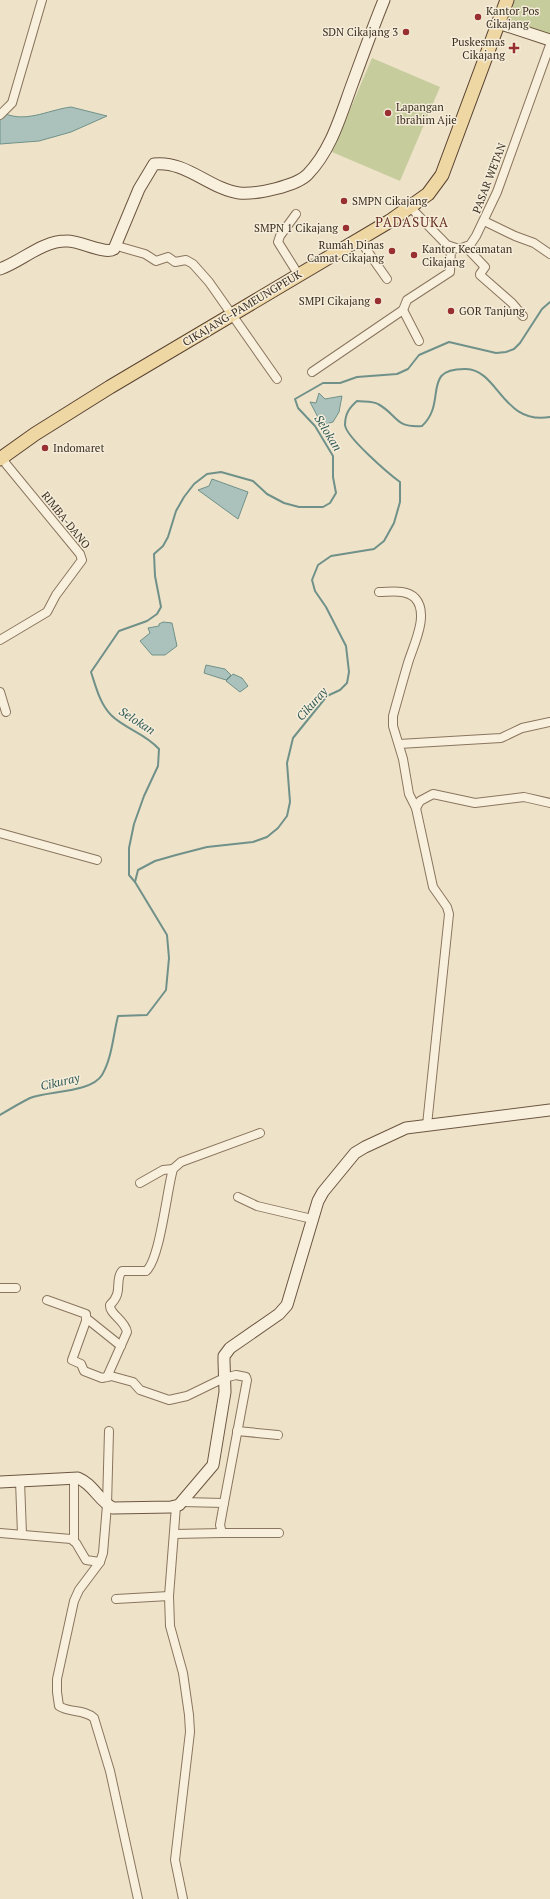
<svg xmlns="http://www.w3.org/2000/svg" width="550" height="1899" font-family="'PT Serif',serif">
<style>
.green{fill:#c7cc9d}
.water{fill:#aac2bb;stroke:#709189}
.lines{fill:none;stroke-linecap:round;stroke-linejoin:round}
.stream{stroke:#709189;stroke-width:2}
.street-casing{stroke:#8a755e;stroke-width:10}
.secondary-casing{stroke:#6c5641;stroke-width:13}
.primary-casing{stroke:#594332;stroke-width:15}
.street{stroke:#f8f0dd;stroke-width:8}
.secondary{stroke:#f8f0dd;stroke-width:11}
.primary{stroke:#efd7a3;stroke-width:13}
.poi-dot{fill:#982f31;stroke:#f5edd9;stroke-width:1.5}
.labels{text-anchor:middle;stroke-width:3;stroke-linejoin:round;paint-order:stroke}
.poi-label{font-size:11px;fill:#3b2d21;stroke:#f5edd9;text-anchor:start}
.street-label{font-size:11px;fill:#3b2d21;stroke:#f5edd9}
.water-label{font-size:12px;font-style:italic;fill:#315a57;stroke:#f5edd9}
.quarter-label{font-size:13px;letter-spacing:1px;fill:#672f21;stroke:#f5edd9}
</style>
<rect width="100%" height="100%" fill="#eee3c9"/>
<g class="green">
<path d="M512,0H550V35L505,20Z"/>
<path d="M372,58L440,87L400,181L332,152Z"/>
</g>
<g class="water">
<path d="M71,107L107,116L71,132L39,141L0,144V111C23,125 47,110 71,107Z"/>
<path d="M319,393L325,399L342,396L339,412L333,422L322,425L310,402L316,403Z"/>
<path d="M212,479L248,492L238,519L198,490L209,486Z"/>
<path d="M163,622L172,623L177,646L165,655H152L140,641L150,633L148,628L159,626V624Z"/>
<path d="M206,665L225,669L231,675L226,680L204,673Z"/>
<path d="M233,674L242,678L248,686L240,692L226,681Z"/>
</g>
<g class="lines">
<g class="stream">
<path d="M135,882L129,875V848L134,824L144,796L158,766L159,749C145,733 125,729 111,715C100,704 96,687 91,672L119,631L147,621L157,614L161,607L155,576L154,554L163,546L168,537L176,511L184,497L194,484L207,474L221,472L253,481L267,494L284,503L299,507H323L330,503L336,493L333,477V456L315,426L298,408L295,399L323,383H340L357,377L397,374L408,369L419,355L449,342L496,353L506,352L514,349L520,343L542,309L550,302"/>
<path d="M0,1115C10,1109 20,1103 30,1098C47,1091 91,1093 102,1075C112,1058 113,1036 118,1016L147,1015L166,990L169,958L167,935L135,882L138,870L155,861L176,855L207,847L253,842L267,837L278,828L287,816L290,802L287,763L293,738L327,696L340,690L347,683L349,672L346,646L326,607L315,591L312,580L318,565L331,556L374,549L384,541L394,523L400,502V482C389,474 346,437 345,425C345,414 349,408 357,401C363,402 373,401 378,404C398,415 394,428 422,426C448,402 420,368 466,369C499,370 502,425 550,417"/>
</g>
<g class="street-casing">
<g id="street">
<path d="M0,115L12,103L42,0"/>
<path d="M411,208L447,245L459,249L470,245L476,236L497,192L550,45"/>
<path d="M296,214L280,236L278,242L298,274"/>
<path d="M484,221L515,236L534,243L550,254"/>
<path d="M359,239L387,279"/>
<path d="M117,246L145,254L156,261L168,257L175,262L186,260L193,264L209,282L277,379"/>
<path d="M466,247L485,267L480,274V275L512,303L523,316"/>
<path d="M403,310L419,341"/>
<path d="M312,372L403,310L407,300L450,272L451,247"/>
<path d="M379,592C391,592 406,589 415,598C430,614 413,646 408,663C403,680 398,698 393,716V726L403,759L409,794L416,808L433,887L447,907L449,914L427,1125"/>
<path d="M0,640L47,612L56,595L82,560L80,554L6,464L3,457"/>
<path d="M0,692L6,712"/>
<path d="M399,744L501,738L522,728L550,722"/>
<path d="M416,808L420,801L433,794L475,803L524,797L550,803"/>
<path d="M0,833L97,860"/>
<path d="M140,1183L163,1170L173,1169"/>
<path d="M238,1197L257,1206L312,1219"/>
<path d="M0,1288H16"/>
<path d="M47,1300L86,1314V1321L72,1360L81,1364L84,1371L102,1378L111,1376L133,1382L140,1390L169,1400L187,1396L224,1378L236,1375L246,1377L247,1380L224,1503"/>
<path d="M86,1318L121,1346"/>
<path d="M107,1377L127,1332C125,1320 109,1314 110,1305C124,1292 114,1281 122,1271H146C160,1260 167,1189 173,1169L181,1162L260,1133"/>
<path d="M109,1431L107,1505L103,1553L100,1562L79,1590L74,1601L57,1679V1692L59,1706C69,1713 84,1709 94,1718L110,1771L138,1899"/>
<path d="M237,1431L278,1435"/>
<path d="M74,1478V1541"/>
<path d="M20,1481L22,1534"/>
<path d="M182,1502L224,1503L220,1525L222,1533H279"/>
<path d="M176,1506L169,1596L170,1626L183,1673L189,1715L190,1732L175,1860L183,1899"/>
<path d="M0,1533L71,1539L76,1543L86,1560L100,1562"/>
<path d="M174,1534L222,1533"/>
<path d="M116,1599L169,1596"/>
</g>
</g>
<g class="secondary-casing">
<g id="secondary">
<path d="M498,23L550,40"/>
<path d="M0,269C22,261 42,241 66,241C79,240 105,255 114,249L139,189L154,164C185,160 210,189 239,193C255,195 297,186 308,174C332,149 341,114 353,82C363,55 373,27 384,0"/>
<path d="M0,1482L78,1478C93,1484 99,1501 113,1508L171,1507L179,1505L213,1465L225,1392L224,1361V1356L230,1348L279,1314L287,1305L318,1201L323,1192L355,1153L365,1147L406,1128L550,1110"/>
</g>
</g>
<g class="primary-casing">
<path id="primary" d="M0,459L35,434L110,387L390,221L428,194L442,175L507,0"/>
</g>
<use href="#street" class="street"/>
<use href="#secondary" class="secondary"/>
<use href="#primary" class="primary"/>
</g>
<g class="poi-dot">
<circle cx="478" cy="17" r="4"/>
<circle cx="406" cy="32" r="4"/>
<path d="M512 42h4v4h4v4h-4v4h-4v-4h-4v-4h4z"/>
<circle cx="388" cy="113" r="4"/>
<circle cx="344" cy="201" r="4"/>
<circle cx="346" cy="228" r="4"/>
<circle cx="392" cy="251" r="4"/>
<circle cx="414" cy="255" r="4"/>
<circle cx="378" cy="301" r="4"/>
<circle cx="451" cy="311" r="4"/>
<circle cx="45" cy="448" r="4"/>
</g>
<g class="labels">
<g class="poi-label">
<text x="486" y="15">Kantor Pos<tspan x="486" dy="13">Cikajang</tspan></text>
<text x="398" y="36" text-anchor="end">SDN Cikajang 3</text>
<text x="505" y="46" text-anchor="end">Puskesmas<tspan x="505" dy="13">Cikajang</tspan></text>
<text x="396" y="111">Lapangan<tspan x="396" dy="13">Ibrahim Ajie</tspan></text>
<text x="352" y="205">SMPN Cikajang</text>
<text x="338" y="232" text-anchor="end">SMPN 1 Cikajang</text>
<text x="384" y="249" text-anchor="end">Rumah Dinas<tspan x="384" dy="13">Camat Cikajang</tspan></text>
<text x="422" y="253">Kantor Kecamatan<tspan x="422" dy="13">Cikajang</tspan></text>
<text x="370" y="305" text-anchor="end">SMPI Cikajang</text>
<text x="459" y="315">GOR Tanjung</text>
<text x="53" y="452">Indomaret</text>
</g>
<g class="street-label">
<text transform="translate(489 178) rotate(-69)" y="4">PASAR WETAN</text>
<text transform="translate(242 308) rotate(-31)" y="4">CIKAJANG-PAMEUNGPEUK</text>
<text transform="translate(66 520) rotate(51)" y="4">RIMBA-DANO</text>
</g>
<g class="water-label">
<text transform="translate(328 433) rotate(58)" y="4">Selokan</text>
<text transform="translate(312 704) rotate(-48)" y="4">Cikuray</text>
<text transform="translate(137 721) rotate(33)" y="4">Selokan</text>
<text transform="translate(60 1082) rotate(-13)" y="4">Cikuray</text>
</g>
<g class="quarter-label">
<text x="412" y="227">PADASUKA</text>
</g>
</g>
</svg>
